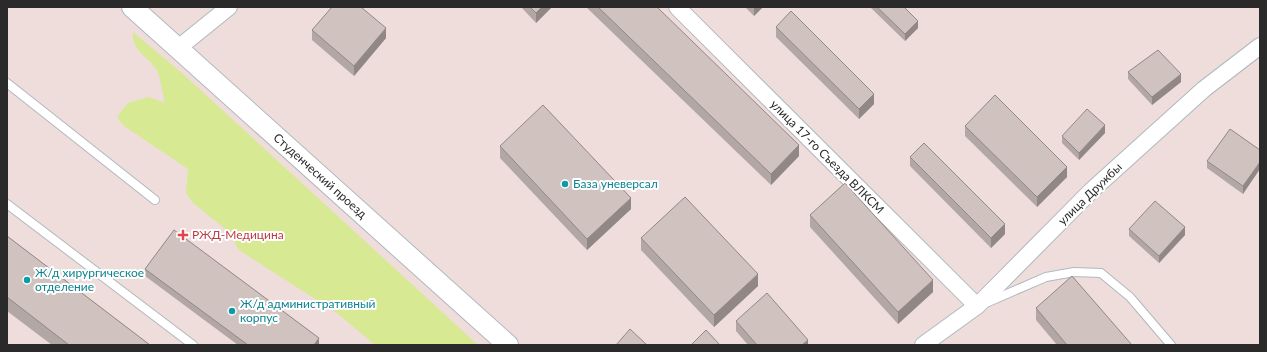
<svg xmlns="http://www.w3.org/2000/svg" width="1267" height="352" font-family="Lato,sans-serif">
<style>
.green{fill:#d7e992}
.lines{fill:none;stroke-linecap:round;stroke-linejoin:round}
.service-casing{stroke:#afb9bf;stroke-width:10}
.minor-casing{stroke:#afb9bf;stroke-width:18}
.tertiary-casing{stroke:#afb9bf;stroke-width:22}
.service{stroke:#fff;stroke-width:8}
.minor{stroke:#fff;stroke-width:16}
.tertiary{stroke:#fff;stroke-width:20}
.wall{fill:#b2a7a4}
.shaded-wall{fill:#918886}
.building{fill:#cfc2bf;stroke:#918886}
.culture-dot{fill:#0f9aa8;stroke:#fff;stroke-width:1.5}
.health-dot{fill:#e0444e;stroke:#fff;stroke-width:1.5}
.labels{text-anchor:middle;stroke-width:4;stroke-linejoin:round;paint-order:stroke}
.street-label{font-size:12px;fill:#2a2a2a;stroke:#fff}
.culture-label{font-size:12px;fill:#0d838f;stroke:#fff;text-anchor:start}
.health-label{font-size:12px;fill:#be3a42;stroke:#fff;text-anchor:start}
</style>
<rect width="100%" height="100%" fill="#eedddb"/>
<path class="green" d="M133,32L183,74L478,345H375L337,313L239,250L228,231L193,203L186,193L188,169L124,126L117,117L128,103L149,97L165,103C163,96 160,75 157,70C148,56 131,51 133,32Z"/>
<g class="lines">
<g class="service-casing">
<g id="service">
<path d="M7,83L155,200"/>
<path d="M7,204L193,345"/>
<path d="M986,303L1046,277L1074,272L1101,273L1130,297L1171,345"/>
</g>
</g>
<g class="minor-casing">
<g id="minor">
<path d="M677,7L977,306"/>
<path d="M177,49L229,7"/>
<path d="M923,345L977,306L1091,191L1204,89L1260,46"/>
</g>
</g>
<g class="tertiary-casing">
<path id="tertiary" d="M132,7L508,345"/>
</g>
<use href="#service" class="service"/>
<use href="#minor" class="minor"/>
<use href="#tertiary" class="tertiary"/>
</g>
<g class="wall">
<path d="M521,7H552L536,23Z"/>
<path d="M586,7H657L799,156L771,185Z"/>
<path d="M745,7H763L754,16Z"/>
<path d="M870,7H904L918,28L905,41Z"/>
<path d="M776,27L874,104L859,119L776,37Z"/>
<path d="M312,30L386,38L354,76L312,40Z"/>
<path d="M1128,72L1181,82L1152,105L1128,79Z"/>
<path d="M965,126L1067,177L1037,207L965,136Z"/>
<path d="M1105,133L1079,160L1062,143V136Z"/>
<path d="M500,146L631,209L587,250L500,158Z"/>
<path d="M1260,150L1243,194L1207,168V161Z"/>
<path d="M910,157L1005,234L991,248L910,166Z"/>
<path d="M810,215L933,292L898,324L810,227Z"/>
<path d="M1129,229L1185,235L1159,263L1129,236Z"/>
<path d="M7,236L150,345H52L7,311Z"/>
<path d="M641,238L758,286L714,327L641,250Z"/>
<path d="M145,269L319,345H238L145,276Z"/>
<path d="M1036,308L1132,345H1057L1036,320Z"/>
<path d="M736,321L808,345H748L736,331Z"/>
</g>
<g class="shaded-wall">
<path d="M542,7H552L536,23V13Z"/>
<path d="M754,7H763L754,16Z"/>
<path d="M918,21V28L905,41V34Z"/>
<path d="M386,28V38L354,76V66Z"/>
<path d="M1181,74V82L1152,105V97Z"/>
<path d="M874,94V104L859,119V109Z"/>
<path d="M1105,125V133L1079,160V153Z"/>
<path d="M799,145V156L771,185V174Z"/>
<path d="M1260,162V169L1243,194V186Z"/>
<path d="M1067,167V177L1037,207V197Z"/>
<path d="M631,198V209L587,250V239Z"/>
<path d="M1005,224V234L991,248V238Z"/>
<path d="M1185,227V235L1159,263V256Z"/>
<path d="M758,274V286L714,327V315Z"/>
<path d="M933,280V292L898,324V312Z"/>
<path d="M319,338V345H314Z"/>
<path d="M808,340V345H802Z"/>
</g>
<g class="building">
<path d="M332,7H361L386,28L354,66L312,30Z"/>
<path d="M530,7H542L536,13Z"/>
<path d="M598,7H657L799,145L771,174Z"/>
<path d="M877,7H904L918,21L905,34Z"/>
<path d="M791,11L874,94L859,109L776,27Z"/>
<path d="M1158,50L1181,74L1152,97L1128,72Z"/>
<path d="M995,95L1067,167L1037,197L965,126Z"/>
<path d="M543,105L631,198L587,239L500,146Z"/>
<path d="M1087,109L1105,125L1079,153L1062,136Z"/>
<path d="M1230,129L1260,150V162L1243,186L1207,161Z"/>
<path d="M924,143L1005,224L991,238L910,157Z"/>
<path d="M845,183L933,280L898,312L810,215Z"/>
<path d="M685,197L758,274L714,315L641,238Z"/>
<path d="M1155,201L1185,227L1159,256L1129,229Z"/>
<path d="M174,230L319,338L314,345H248L145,269Z"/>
<path d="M7,236L150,345H69L7,297Z"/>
<path d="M1072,276L1132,345H1067L1036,308Z"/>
<path d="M767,293L808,340L802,345H757L736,321Z"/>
<path d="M630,329L647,345H616Z"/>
<path d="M706,330L720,345H691Z"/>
</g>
<g class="culture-dot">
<circle cx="565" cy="184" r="4"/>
<circle cx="27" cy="280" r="4"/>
<circle cx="232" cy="311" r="4"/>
</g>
<path class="health-dot" d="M181 229h4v4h4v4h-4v4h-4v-4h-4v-4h4z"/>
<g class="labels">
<g class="street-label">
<text transform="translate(827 157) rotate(45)" y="4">улица 17-го Съезда ВЛКСМ</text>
<text transform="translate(320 176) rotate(42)" y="4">Студенческий проезд</text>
<text transform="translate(1090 194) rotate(-44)" y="4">улица Дружбы</text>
</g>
<g class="culture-label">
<text x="573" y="188">База уневерсал</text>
<text x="35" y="277">Ж/д хирургическое<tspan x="35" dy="14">отделение</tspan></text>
<text x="240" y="308">Ж/д административный<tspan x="240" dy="14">корпус</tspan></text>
</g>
<g class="health-label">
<text x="192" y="239">РЖД-Медицина</text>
</g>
</g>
<rect width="1267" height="352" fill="none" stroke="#2a2a2a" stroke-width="16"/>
</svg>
